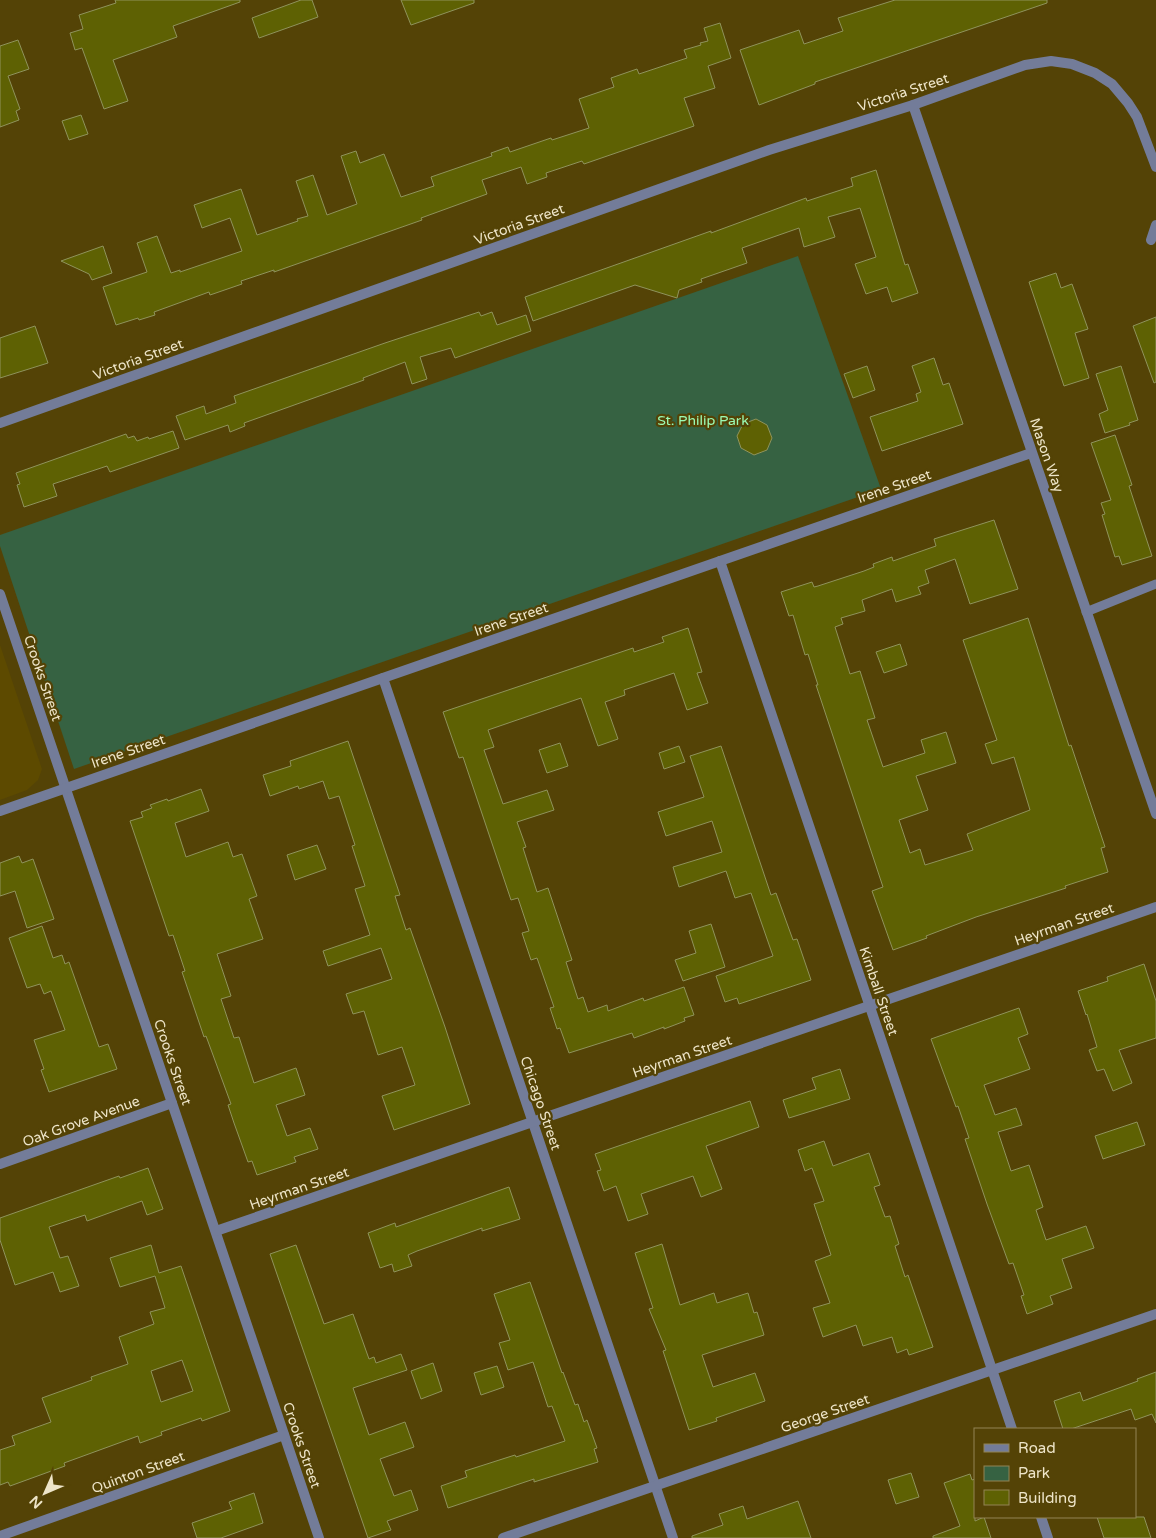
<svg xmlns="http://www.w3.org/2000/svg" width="1156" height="1538" font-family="'Varela Round',sans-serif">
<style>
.built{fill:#5d4a00}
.green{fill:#366242}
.building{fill:#5e6103;stroke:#8f935c;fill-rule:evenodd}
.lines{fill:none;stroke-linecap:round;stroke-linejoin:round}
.service{stroke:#737c99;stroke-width:9}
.minor{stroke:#737c99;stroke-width:10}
.labels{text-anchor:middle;stroke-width:4.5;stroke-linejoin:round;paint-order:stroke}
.street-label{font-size:14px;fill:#eee5c9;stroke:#544306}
.park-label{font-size:14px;fill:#9bfbb5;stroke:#544306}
</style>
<rect width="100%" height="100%" fill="#544306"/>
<path class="built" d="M0,645L42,769L38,780L27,790L0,800Z"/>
<path class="green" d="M798,256L881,489L74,769L0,546V535Z"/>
<g class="building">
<path d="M115,0H240V2L173,26L177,37L113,60L128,101L104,109L82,48L75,50L70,33L83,29L79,15L116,3Z"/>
<path d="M301,0H312L318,17L259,38L252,18Z"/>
<path d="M401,0H474V3L411,25Z"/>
<path d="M895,0H1047V3L815,82V84L759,105L740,50L799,30L804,44L843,31L838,18Z"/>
<path d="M720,23L731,58L708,66L715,88L684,98L694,126L584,164L582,161L546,173L547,177L527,184L521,167L482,180L487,194L421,218L422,220L274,272V270L241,281L242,284L210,295L209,292L154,312L155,315L139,320L138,318L116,325L103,287L147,272L137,243L157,236L171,273L180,270V272L242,251L230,218L202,228L194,205L241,189L257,235L298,221L297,219L308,216L296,181L313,175L327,215L357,204L341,156L356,151L360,163L384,154L401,197L434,186L431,177L492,156L491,153L508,147L510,152L551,138L552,140L589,128L579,99L614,87L611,78L637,69L639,74L687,58L684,50L701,45L700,43L708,41L704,28Z"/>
<path d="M18,40L29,69L8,76L20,109L16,111L19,120L0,127V46Z"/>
<path d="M81,115L88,134L69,140L62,121Z"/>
<path d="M876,170L905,265L908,264L918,293L892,302L887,287L866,294L855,264L876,257L860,208L828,217L835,237L804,247L799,228L742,248L747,263L701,279L702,282L679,290L677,298L635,285L533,321L525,297L711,231V233L806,198L807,201L853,186L851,178Z"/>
<path d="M103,246L112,273L92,280L89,274L61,261Z"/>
<path d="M1056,273L1061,288L1072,284L1088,329L1075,333L1089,378L1064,386L1029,282Z"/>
<path d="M479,312L481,316L492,312L497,325L526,315L531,331L455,358L451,348L420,357L427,379L412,384L405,362L363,378L364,380L244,423L245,426L230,432L228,425L185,440L176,416L204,406L206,414L236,403L234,396L385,343Z"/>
<path d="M1156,317V382L1154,383L1133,326Z"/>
<path d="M35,326L48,363L0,378V338Z"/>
<path d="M934,358L943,385L949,383L963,424L882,451L870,417L918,401L916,394L921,392L912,366Z"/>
<path d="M867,366L875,390L853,398L844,374Z"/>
<path d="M1121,366L1138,420L1129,423L1130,425L1105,433L1099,414L1108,410L1096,374Z"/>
<path d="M756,419L767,425L772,438L767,450L754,455L741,448L737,436L743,424Z"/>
<path d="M173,431L179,448L110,472L107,466L53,484L57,496L24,507L17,485L20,484L16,473L126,434L128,438L134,436L137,441L148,437L149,439Z"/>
<path d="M1115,435L1132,485L1129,486L1152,556L1122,565L1119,556L1115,557L1102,515L1105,514L1101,503L1111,500L1091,443Z"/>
<path d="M994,520L1018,589L970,604L955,559L925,570L929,583L918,587L921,594L896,602L892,589L862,600L865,611L841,618L843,624L835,627L850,674L860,671L875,718L867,720L883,767L925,753L921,740L946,732L956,763L916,776L928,810L899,820L910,853L920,849L925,865L973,850L967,834L1030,810L1014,757L992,764L985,744L997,740L963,640L1028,618L1069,746L1071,745L1105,847L1101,848L1108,872L1065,886L1066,888L976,917L926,936L927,938L893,950L872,891L883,887L816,685H818L808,654L805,655L793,615L789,616L781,592L812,582L814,587L818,586L864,571L874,567L873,564L892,557L893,561L936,546L934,539Z"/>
<path d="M688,628L702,672L697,673L708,703L687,710L674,673L624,690L625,695L605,702L618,739L598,746L581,698L488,730L494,747L484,750L503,804L547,790L554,810L517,822L526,847L523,848L537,892L548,888L572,960L566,962L578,999L583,997L588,1012L607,1005L608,1011L643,998L644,1001L684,987L694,1015L684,1018L685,1021L664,1029V1027L634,1038L632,1033L569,1053L560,1028L557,1029L550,1008L554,1007L537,958L531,960L522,933L529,931L518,898L511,900L463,757L459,758L443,712L633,648L634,652L664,642L662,637Z"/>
<path d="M900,644L907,665L884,673L876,652Z"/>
<path d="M348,741L400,895L395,896L406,930L410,928L445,1027L470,1104L394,1130L382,1096L415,1085L402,1047L378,1055L364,1011L353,1014L346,994L392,979L381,948L328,966L323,951L370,935L355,889L365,886L352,846L355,845L339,796L329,799L323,781L299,789L298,786L270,796L263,775L291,766L290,761Z"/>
<path d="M560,743L568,766L547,773L539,750Z"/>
<path d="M679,746L685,762L664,769L659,753Z"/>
<path d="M721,746L771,895L776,893L793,940L797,939L811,980L739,1004L737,998L725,1002L716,976L773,956L751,893L735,898L726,871L679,887L673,867L722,852L712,821L666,836L658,812L704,797L690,756Z"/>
<path d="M201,789L209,811L175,823L186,857L228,842L233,857L242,854L257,896L249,899L263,939L217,954L231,996L221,999L234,1038L239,1037L254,1083L296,1068L305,1095L276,1105L287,1136L310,1128L318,1149L294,1157L296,1162L257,1175L252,1161L248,1162L234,1123L228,1105L231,1104L206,1036L204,1037L182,972L185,971L173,935L169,936L130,821L143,817L141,812L152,808L150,805L167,799L168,801Z"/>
<path d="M317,845L326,869L295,880L287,855Z"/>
<path d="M19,856L22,863L33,859L54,919L27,928L15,891L0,896V863Z"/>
<path d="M711,924L725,967L683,981L675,960L696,953L689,931Z"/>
<path d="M42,926L53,958L62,955L65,964L69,962L99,1047L108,1044L117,1069L49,1092L41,1070L44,1069L34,1040L65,1030L51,991L44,994L40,984L27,988L9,938Z"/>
<path d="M1144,964L1156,1001V1038L1119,1050L1132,1083L1113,1091L1104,1069L1097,1071L1089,1050L1097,1047L1087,1014L1086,1015L1078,991L1108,981L1107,977Z"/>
<path d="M1019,1008L1028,1034L1018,1038L1030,1069L984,1085L995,1115L1016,1108L1022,1125L998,1132L1011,1171L1029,1165L1043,1207L1036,1210L1046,1240L1086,1226L1094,1248L1062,1259L1072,1288L1050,1296L1053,1304L1027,1314L1021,1296L1024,1295L1013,1263L1009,1264L987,1204L965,1139L969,1138L958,1106L956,1107L931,1039Z"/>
<path d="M840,1069L850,1099L789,1118L783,1100L816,1089L812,1078Z"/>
<path d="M750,1101L759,1127L706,1146L722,1189L701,1197L693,1176L641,1194L648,1214L628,1221L616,1186L604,1191L597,1171L601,1170L595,1154Z"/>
<path d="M1137,1122L1145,1145L1103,1159L1095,1136Z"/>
<path d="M824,1141L833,1166L869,1153L880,1185L874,1187L885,1217L890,1216L899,1244L895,1246L905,1277L908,1275L933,1347L909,1355L907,1349L897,1353L892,1337L863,1346L856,1325L823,1337L813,1308L830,1303L815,1261L831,1255L814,1204L824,1201L812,1168L805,1171L798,1150Z"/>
<path d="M148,1168L163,1209L147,1215L142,1201L87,1221L85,1215L49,1227L60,1258L68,1256L79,1286L60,1292L53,1272L15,1285L0,1240V1218L119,1176L120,1178Z"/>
<path d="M509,1187L520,1219L482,1231V1228L417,1251L408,1255L412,1266L394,1272L392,1264L380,1268L368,1233L395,1223L396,1227Z"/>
<path d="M662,1244L680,1305L714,1293L717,1303L748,1293L754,1313L757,1312L764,1335L702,1355L713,1387L755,1373L765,1401L716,1418L717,1421L689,1430L663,1351L666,1350L649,1309L653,1308L635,1253Z"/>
<path d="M151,1245L159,1273L181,1266L230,1411L202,1421L201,1418L161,1432L162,1435L140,1443L138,1436L64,1463L65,1466L10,1486L8,1482L0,1485V1450L15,1445L12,1436L51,1422L42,1398L92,1380L91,1377L128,1364L119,1337L154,1324L150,1312L165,1308L155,1276L120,1287L110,1258ZM182,1360L193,1391L161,1402L151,1371Z"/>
<path d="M296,1245L324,1324L353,1314L369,1359L374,1357L376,1363L401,1354L407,1370L353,1388L369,1435L405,1422L414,1447L380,1459L394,1496L411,1490L418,1510L387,1521L391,1530L368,1538L270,1254Z"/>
<path d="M530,1282L562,1373L563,1372L575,1405L578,1404L584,1422L587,1420L597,1448L594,1449L598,1462L534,1482V1479L448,1508L441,1486L467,1477L465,1471L515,1455L516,1457L565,1441L552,1406L548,1407L533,1362L508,1370L499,1343L510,1340L494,1294Z"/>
<path d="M433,1363L442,1391L421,1399L411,1371Z"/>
<path d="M497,1366L504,1387L481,1395L474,1373Z"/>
<path d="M1156,1372V1423L1152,1414L1135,1420L1131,1409L1071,1429H1063L1054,1401L1080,1392L1083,1401L1138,1381L1137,1379Z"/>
<path d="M911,1473L919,1497L896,1504L888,1480Z"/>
<path d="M970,1474L972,1480L975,1479V1521L984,1517L991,1538H933V1536L960,1526L944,1483Z"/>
<path d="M254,1493L263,1523L221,1538H197L192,1523L232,1509L229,1502Z"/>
<path d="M798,1501L811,1538H692V1536L723,1525L719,1514L743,1506L747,1519Z"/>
<path d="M1097,1517H1144L1151,1538H1104Z"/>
</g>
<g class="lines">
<path class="service" d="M1086,612L1156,584"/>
<g class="minor">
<path d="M913,105L1156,814"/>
<path d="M1151,240L1156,225"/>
<path d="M0,423L769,150L913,105L1025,65L1051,61L1072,64L1095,73L1112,84L1128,103L1137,117L1156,167"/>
<path d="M720,561L1012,1429"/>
<path d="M0,594L319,1538"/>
<path d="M383,678L673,1538"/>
<path d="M0,811L1031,453"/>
<path d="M0,1164L172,1103"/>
<path d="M216,1231L1156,907"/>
<path d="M1041,1517L1048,1538"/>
<path d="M0,1536L284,1435"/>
<path d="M503,1538L1156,1314"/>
</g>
</g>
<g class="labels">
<g class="street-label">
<text transform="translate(903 92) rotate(-18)" y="5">Victoria Street</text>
<text transform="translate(519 224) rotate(-20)" y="5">Victoria Street</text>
<text transform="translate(138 359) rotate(-20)" y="5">Victoria Street</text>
<text transform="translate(1047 455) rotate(71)" y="5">Mason Way</text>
<text transform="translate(894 486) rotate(-19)" y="5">Irene Street</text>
<text transform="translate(511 619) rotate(-19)" y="5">Irene Street</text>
<text transform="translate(43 678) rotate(71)" y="5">Crooks Street</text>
<text transform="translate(128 751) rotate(-19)" y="5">Irene Street</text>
<text transform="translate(1064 924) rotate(-19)" y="5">Heyrman Street</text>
<text transform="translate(879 991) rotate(71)" y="5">Kimball Street</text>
<text transform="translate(682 1056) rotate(-19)" y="5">Heyrman Street</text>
<text transform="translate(173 1062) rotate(71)" y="5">Crooks Street</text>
<text transform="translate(541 1103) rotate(71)" y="5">Chicago Street</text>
<text transform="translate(81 1121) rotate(-20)" y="5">Oak Grove Avenue</text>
<text transform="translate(299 1188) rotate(-19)" y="5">Heyrman Street</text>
<text transform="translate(825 1413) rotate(-19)" y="5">George Street</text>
<text transform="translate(302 1445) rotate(71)" y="5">Crooks Street</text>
<text transform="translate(138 1472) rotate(-20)" y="5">Quinton Street</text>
</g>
<g class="park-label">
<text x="703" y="425">St. Philip Park</text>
</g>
</g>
<rect x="974" y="1428" width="162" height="90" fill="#544306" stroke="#928454"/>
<rect x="984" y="1444" width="25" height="8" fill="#737c99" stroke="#928454"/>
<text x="1018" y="1453" font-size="15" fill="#eee5c9">Road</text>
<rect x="984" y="1466" width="25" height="15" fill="#366242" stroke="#928454"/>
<text x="1018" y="1478" font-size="15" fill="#eee5c9">Park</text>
<rect x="984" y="1490" width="25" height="15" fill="#5e6103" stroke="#928454"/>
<text x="1018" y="1503" font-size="15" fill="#eee5c9">Building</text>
<g transform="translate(45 1493) rotate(225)" stroke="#544306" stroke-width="4" paint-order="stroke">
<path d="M0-4L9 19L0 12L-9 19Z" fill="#eee5c9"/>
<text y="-8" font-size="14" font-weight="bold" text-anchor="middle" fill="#eee5c9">N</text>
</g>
</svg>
